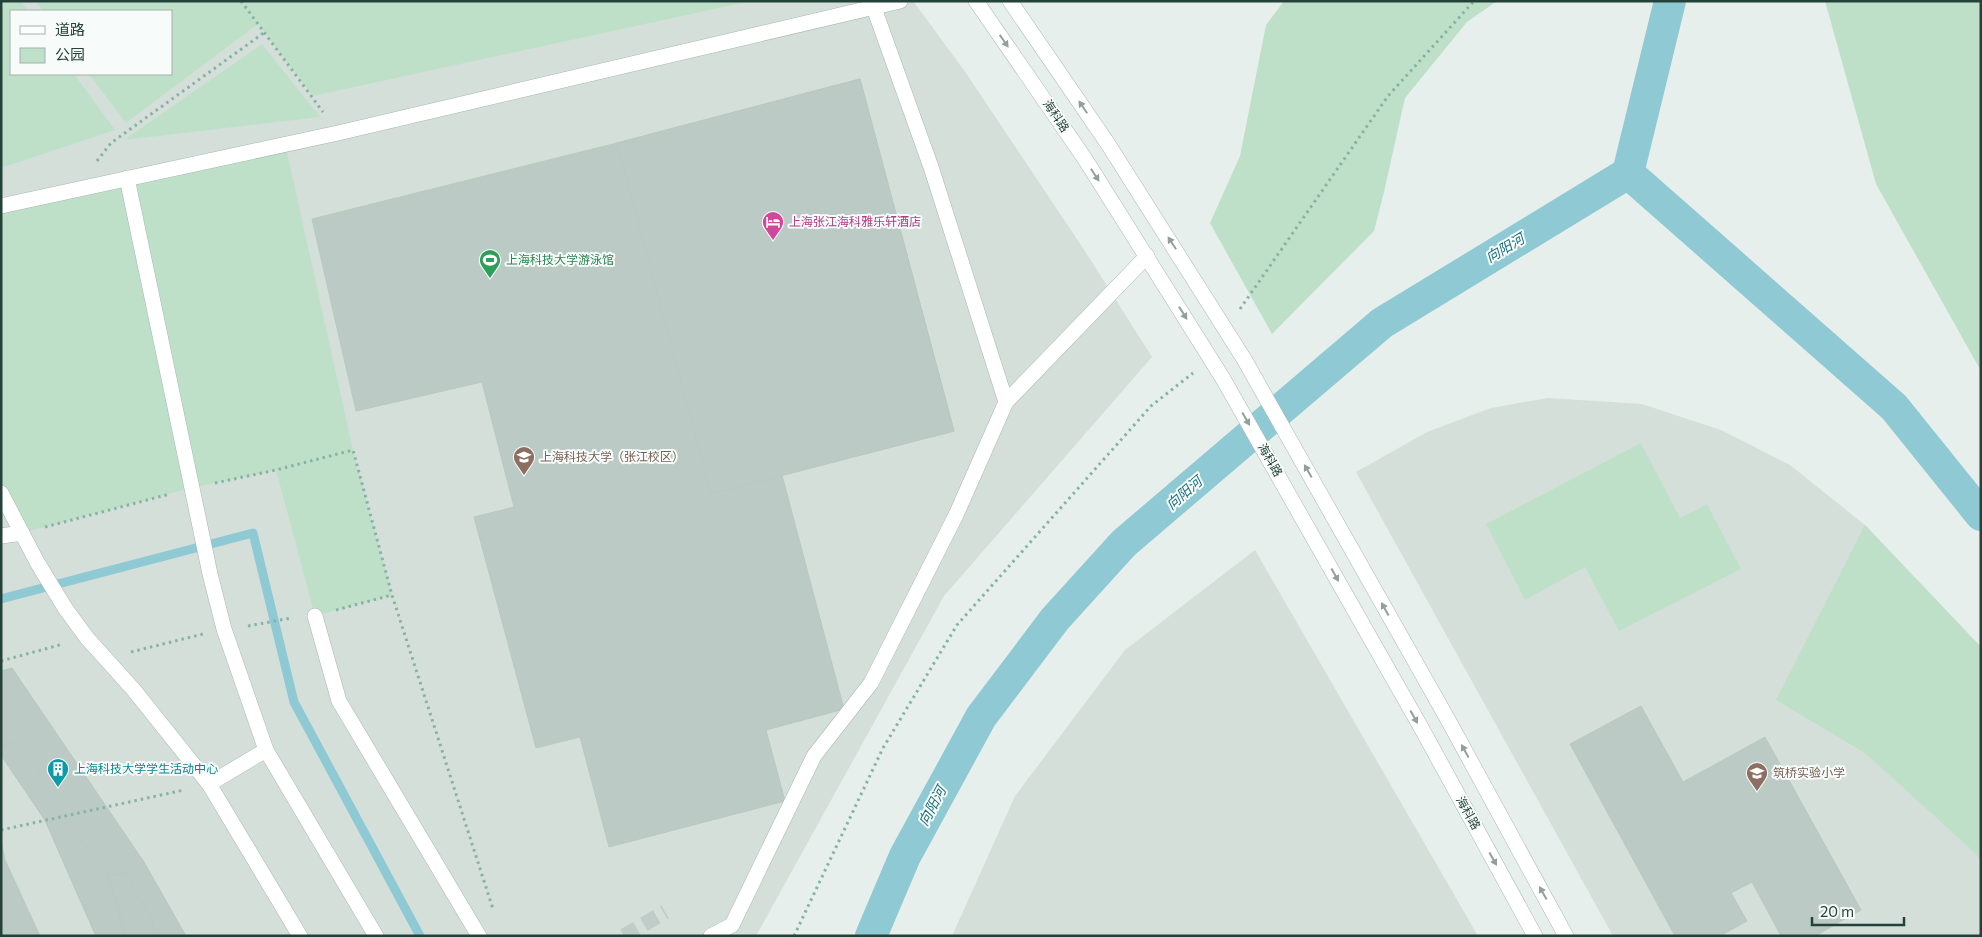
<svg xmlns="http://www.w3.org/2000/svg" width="1982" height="937" font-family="Commissioner,'Noto Sans SC',sans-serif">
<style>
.built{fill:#d4dfda;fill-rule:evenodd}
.green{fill:#bfe0c8}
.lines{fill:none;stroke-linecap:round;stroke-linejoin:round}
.stream{stroke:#8ec9d4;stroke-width:9}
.canal{stroke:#8ec9d4;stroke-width:32}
.building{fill:#bbcac4;stroke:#b8c9c2}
.minor-tunnel{stroke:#bfccc8;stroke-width:15;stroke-dasharray:15 8;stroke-linecap:butt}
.minor-casing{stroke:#a8b8b2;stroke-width:16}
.path{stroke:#86b3a5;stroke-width:3;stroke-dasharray:2.5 4;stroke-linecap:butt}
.minor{stroke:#fff;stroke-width:15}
.oneway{fill:#92a09c}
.labels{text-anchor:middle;stroke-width:4;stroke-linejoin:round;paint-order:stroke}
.street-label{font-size:12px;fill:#24423a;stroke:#f7fbf9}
.hotel-label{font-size:12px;fill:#b23c85;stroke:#f7fbf9;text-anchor:start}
.leisure-label{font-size:12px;fill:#27864d;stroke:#f7fbf9;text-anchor:start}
.education-label{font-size:12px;fill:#785e54;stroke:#f7fbf9;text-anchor:start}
.culture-label{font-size:12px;fill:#0d838f;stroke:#f7fbf9;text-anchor:start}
.water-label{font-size:14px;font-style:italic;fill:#1c6f80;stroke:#f7fbf9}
</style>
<rect width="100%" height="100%" fill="#e6efeb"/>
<g class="built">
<path d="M1,1H913L966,73L1083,248L1152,357L944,596L756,936H1ZM11,11H171V74H11Z"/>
<path d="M1548,398L1642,404L1721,430L1790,465L1865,525L1981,647V936H1613L1356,472L1427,432L1491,408Z"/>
<path d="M1255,550L1478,936H952L1015,796L1125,650Z"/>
</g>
<g class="green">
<path d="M1,1H21L28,11H11V74H74L115,130L1,168Z"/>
<path d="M35,1H751L313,96L258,24L126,123L89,74H171V11H43Z"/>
<path d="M1284,1H1497L1467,22L1405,98L1384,192L1374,231L1272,334L1210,223L1240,156L1266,25Z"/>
<path d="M1825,1H1981V371L1876,184Z"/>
<path d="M262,44L320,117L124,140Z"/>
<path d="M285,143L353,450L392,595L315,616L276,470L191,488L22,533L1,493V206Z"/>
<path d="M1641,443L1680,518L1707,504L1741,569L1619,631L1585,567L1525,600L1486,524Z"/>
<path d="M1865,525L1981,647V861L1975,853L1865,753L1776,700Z"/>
</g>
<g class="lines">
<path class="stream" d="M1,599L253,533L294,702L420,936"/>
<g class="canal">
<path d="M1670,1L1628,173L1894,407L1981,515"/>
<path d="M871,936L905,856L981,717L1055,619L1124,543L1382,323L1628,173"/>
</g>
</g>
<g class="building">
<path d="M860,79L954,431L782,475L844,709L766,730L785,801L609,847L580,737L536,748L474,517L514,507L482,382L356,411L312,219L617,143Z"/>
<path d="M860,79L954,431L711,494L617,143Z"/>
<path d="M12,668L144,862L186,936H96L45,820L1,755V671Z"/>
<path d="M1641,706L1683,782L1765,737L1861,910L1815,936H1781L1752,882L1731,893L1747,921L1720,936H1675L1570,744Z"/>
<path d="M20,740L67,821L108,876L126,936H96L45,820L1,755V747Z"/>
<path d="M1,841L5,860L40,936H1Z"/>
<path d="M125,873L150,916L156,936H126L108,876Z"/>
</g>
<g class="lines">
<path class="minor-tunnel" d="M624,936L665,912"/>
<g class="minor-casing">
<g id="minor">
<path d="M976,1L1085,159L1222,377L1423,731L1535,936"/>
<path d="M1010,1L1108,144L1244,359L1447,718L1566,936"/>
<path d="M127,178L210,574L224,629L266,750"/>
<path d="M1,206L338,133L900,1"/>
<path d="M1006,402L1147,256"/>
<path d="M1,493L37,562L65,608L87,638L133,689L209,784L266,750L376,936"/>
<path d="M1,536L22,533"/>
<path d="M315,616L339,701L479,936"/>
<path d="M209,784L300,936"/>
<path d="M711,936L732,925L814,756L871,683L956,515L1006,402L931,167L874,8"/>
</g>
</g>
<g class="path">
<path d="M241,1L323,112"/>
<path d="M97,161L111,143L265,32"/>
<path d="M1240,309L1388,96L1474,1"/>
<path d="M215,483L276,470L353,450L392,595L493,909"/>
<path d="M45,527L170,494"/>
<path d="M336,610L392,595"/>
<path d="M248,626L291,618"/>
<path d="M131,652L203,634"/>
<path d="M1,661L63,644"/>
<path d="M1,830L184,790"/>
<path d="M794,936L883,748L957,625L1151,406L1193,373"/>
</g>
<use href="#minor" class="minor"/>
</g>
<defs><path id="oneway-solid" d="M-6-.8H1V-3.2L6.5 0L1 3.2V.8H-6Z" transform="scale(1.25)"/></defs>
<g class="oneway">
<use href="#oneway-solid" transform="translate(1004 41) rotate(55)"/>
<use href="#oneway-solid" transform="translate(1083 107) rotate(-124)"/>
<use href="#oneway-solid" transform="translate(1095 175) rotate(57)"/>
<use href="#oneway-solid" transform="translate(1172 243) rotate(-123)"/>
<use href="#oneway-solid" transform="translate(1183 313) rotate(58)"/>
<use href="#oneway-solid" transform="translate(1246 419) rotate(60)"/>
<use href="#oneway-solid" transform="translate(1308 471) rotate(-120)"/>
<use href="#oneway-solid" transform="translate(1335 575) rotate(61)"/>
<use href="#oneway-solid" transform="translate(1385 609) rotate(-119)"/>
<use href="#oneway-solid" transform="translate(1414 717) rotate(61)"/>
<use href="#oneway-solid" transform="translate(1465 751) rotate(-119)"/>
<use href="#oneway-solid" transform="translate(1493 859) rotate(61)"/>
<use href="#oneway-solid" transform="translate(1543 893) rotate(-119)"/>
</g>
<defs>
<g id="hotel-pin" transform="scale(1.125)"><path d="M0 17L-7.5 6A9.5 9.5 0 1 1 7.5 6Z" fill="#d1479c" stroke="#f7fbf9"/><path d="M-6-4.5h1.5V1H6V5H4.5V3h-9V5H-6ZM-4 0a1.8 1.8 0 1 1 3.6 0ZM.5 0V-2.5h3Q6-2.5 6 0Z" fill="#fff"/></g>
<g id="stadium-pin" transform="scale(1.125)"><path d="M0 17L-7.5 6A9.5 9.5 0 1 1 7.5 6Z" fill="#2e9e5b" stroke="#f7fbf9"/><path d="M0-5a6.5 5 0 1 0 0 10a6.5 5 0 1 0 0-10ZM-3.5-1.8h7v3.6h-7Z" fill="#fff"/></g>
<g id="university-pin" transform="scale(1.125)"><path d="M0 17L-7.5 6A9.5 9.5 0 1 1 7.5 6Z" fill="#8d6e63" stroke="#f7fbf9"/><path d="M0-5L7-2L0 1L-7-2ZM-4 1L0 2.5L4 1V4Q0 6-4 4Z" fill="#fff"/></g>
<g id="building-pin" transform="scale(1.125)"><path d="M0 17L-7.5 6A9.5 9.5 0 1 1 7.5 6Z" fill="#0f9aa8" stroke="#f7fbf9"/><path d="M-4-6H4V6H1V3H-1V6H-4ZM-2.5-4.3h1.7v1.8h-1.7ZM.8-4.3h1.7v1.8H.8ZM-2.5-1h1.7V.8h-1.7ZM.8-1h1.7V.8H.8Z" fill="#fff"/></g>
<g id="school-pin" transform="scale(1.125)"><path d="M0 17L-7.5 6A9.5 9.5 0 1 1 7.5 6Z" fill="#8d6e63" stroke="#f7fbf9"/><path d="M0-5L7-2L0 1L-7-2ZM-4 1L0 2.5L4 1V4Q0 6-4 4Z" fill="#fff"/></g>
</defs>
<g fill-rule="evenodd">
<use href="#hotel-pin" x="773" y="222"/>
<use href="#stadium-pin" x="490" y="260"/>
<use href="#university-pin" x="524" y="457"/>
<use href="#building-pin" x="58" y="769"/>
<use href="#school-pin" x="1757" y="773"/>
</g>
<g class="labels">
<g class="street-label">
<text transform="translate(1056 116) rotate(56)" y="4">海科路</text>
<text transform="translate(1270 460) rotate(60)" y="4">海科路</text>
<text transform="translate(1468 813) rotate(61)" y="4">海科路</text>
</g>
<g class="hotel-label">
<text x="789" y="226">上海张江海科雅乐轩酒店</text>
</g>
<g class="leisure-label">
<text x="506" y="264">上海科技大学游泳馆</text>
</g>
<g class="education-label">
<text x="540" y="461">上海科技大学（张江校区）</text>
<text x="1773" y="777">筑桥实验小学</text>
</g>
<g class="culture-label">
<text x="74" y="773">上海科技大学学生活动中心</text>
</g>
<g class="water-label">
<text transform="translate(1505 248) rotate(-31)" y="5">向阳河</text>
<text transform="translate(1184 493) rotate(-41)" y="5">向阳河</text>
<text transform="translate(932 806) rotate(-62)" y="5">向阳河</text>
</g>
</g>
<rect width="1982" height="937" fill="none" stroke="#24423a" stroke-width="5"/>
<rect x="10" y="10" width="162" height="65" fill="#f7fbf9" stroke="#a3b1ad"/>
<rect x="20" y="26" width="25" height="8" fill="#ffffff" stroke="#a3b1ad"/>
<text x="55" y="35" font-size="15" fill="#24423a">道路</text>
<rect x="20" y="48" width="25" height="15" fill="#bfe0c8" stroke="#a3b1ad"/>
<text x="55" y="60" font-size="15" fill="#24423a">公园</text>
<path d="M1812 917v8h92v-8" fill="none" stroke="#24423a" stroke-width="2.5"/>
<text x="1820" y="917" font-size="15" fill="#24423a" stroke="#f7fbf9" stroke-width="4" paint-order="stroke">20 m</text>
</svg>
